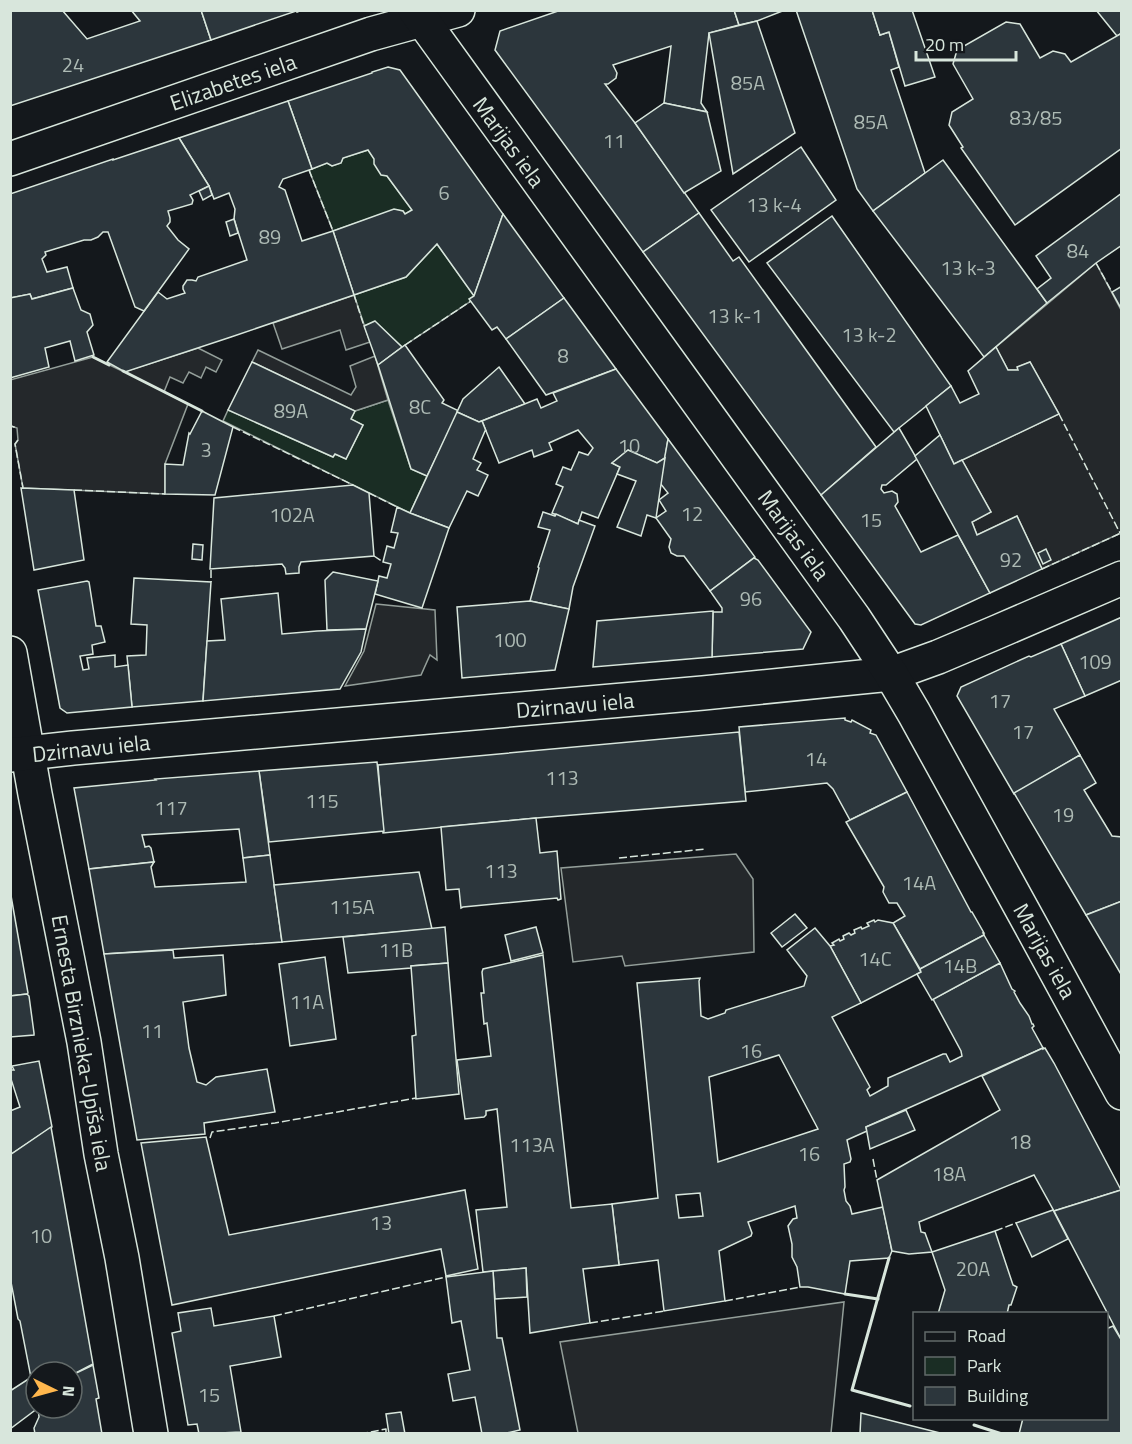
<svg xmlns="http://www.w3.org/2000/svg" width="1132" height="1444" font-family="'Titillium Web',sans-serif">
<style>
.green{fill:#1a2d24;stroke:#939e99;stroke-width:1.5}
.parking{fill:#24282b;stroke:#939e99;stroke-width:1.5}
.building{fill:#2c363c;stroke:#d8e6dc;stroke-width:1.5;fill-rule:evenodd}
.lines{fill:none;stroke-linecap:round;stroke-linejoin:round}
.minor-casing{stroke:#d8e6dc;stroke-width:36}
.major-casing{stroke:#d8e6dc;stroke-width:36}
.minor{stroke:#14181c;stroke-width:33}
.major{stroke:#14181c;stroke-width:33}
.fence{stroke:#d8e6dc;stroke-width:1.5;stroke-dasharray:8 3;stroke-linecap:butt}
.wall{stroke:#d8e6dc;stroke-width:3}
.labels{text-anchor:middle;stroke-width:4.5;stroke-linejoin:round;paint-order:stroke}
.number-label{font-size:20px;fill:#adbab4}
.street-label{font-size:22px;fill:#d8e6dc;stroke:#14181c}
</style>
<rect width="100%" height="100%" fill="#14181c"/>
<g class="green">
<path d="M368,150L412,210L405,214L403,211L394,210L333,231L309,170L327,163L332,166L341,163L343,158Z"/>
<path d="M437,244L474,296L470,299L471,301L402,347L375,322L364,326L354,295L406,277Z"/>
<path d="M388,400L411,469L427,476L410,513L223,421L228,410L333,457L335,454L346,459L363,425L351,419L355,411Z"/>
</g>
<g class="parking">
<path d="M1096,263L1121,310V533L1042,569L1017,516L977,535L972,522L991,512L962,460L1059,414L1030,362L1018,367V370H1008L996,347Z"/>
<path d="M354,295L370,342L346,350L340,330L282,349L273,323Z"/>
<path d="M198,348L222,360L216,372L206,367L201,378L189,372L183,383L170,377L164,392L188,404L165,464V494L23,488L15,444L18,440L17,428L11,426V422L10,380L93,357L124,372Z"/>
<path d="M258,350L351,395L356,387L350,366L375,356L388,400L355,411L252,362Z"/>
<path d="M376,604L435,610L437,660L430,655L421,675L345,686L364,651Z"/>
<path d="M736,854L753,879L754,952L625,966L622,956L573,962L561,868Z"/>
<path d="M844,1302L831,1433H578L560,1342Z"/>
</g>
<g class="building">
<path d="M10,10H62L87,39L140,21L131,10H201L211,40L10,106Z"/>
<path d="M201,10H302L297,12L296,11L211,40Z"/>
<path d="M561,10H734L739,25L709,33L701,103L707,112L664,103L671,46L613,65L617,73L616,78L608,84H605L635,123L699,213L643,252L495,50L500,31Z"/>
<path d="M734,10H785L757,21L739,25Z"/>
<path d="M796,10H872L880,35L889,32L899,67L891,70L925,173L873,211L857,189Z"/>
<path d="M872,10H912L935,77L905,86L889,32L880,35Z"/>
<path d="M1096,10H1122V33L1117,36Z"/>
<path d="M757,21L795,133L733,174L709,33Z"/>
<path d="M1006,22L1020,24L1040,58L1053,51L1065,54L1071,62L1122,33V148L1015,225L961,148L963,147L949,125L952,112L973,99L953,64L957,50Z"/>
<path d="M388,67L400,70L503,214L474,296L437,244L406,277L354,295L333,231L394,209L403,211L405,214L412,210L387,176L381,175L374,164V159L368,150L343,158L341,163L332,166L327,163L312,169L288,101L372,73V72Z"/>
<path d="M288,101L312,169L283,179L279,187L285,190L302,241L333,231L354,295L231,337L125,372L107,362L158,292L167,299L185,293L183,289V286L187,280H192L196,281L198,277L247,260L234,219L235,209L229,193L214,199L209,186L179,138Z"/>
<path d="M664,103L707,112L721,171L684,193L635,123Z"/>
<path d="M179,138L209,186L190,195L193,200L192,204L168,211L170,218V222L167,226L178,240L189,249L144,311L135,307L108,232H103L98,237L91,240H84L45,252L46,255L42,259L47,272L67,267L73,288L32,299L30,294L10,298V194L113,159V160Z"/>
<path d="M801,147L836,200L749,262L711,210Z"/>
<path d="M943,160L1047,303L984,357L873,211Z"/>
<path d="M209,186L212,195L203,200L199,191Z"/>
<path d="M1122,193V245L1096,263L1047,303L1037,289L1051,278L1036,256Z"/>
<path d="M699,213L733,261L739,257L876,447L821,495L643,252Z"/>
<path d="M503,214L564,298L506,339L497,327L492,330L469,299L474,296Z"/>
<path d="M832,216L951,386L894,432L767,263Z"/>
<path d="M234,219L238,233L230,236L226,222Z"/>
<path d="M1122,286V310L1112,292Z"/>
<path d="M73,288L81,310L90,314L93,325L87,332L94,355L75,361L70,341L45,348L49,367L10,378V298L30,294L32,299Z"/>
<path d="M564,298L616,369L546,395L506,339Z"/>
<path d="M375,321L402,347L378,365L364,326Z"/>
<path d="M405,345L444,400L442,403L459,411L427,476L411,469L378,365Z"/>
<path d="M996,347L1008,370H1018L1017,367L1030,362L1059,414L954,464L926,406L951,386L960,403L979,394L968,371Z"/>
<path d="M252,362L355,411L351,419L363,425L346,459L335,454L333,457L228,410Z"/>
<path d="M499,367L525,404L479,422L457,412L463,399Z"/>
<path d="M616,369L668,439L665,458L657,463L628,450L612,463L620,467L598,518L582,512L578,524L552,513L563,487L556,484L563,467L571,470L579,452L588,455L593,448L578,430L549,443L552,450L534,457L532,450L499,463L482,421L537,399L541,408L557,401L553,393Z"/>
<path d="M202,411L233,427L215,495L165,494V464L183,465L189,433L190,434Z"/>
<path d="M457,412L479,422L482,421L486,431H485L473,459L481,463L477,470L488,475L478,496L467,491L449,528L410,513Z"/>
<path d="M899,428L917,459L886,485H882L881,489L884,493L892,491L897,494L898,502L895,506L921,552L958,535L990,593L921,625L915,624L821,495Z"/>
<path d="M940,435L954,464L962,460L991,512L972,522L977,535L1017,516L1042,569L990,593L915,456Z"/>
<path d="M668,439L755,557L710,591L684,556H677L671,553L669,547L671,539L656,518L666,511L659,500L668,493L660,483Z"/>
<path d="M628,450L657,463L665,458L656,518L647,515L641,536L617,527L636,481L617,474L620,467L612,463Z"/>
<path d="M353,485L369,493L374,556L301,562L299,567V573L286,574L285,568L282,564L210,569L214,498Z"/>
<path d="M21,488L74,490L84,560L34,570Z"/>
<path d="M397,507L410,513L449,528L422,608L375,594L379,576L387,578L391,564L383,562L387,546L394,548L398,533L391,532Z"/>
<path d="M543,512L555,516L556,514L578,524L579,520L595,526L573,587L569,609L530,601L539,568L538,567L550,530L538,527Z"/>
<path d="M193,544L203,545L202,560L192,559Z"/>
<path d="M1046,549L1051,560L1043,564L1038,553Z"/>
<path d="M754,558L758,560L811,632L803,649L712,657L713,612H722V608L710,591Z"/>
<path d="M333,572L378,581L366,629L327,630L325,580Z"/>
<path d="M134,578L211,582L203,701H202L132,707L127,656L146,655L147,625L131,624Z"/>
<path d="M87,581L89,582L96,626H101L105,642L92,645L93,654L80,656L83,670L89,669L87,658L115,655V667L128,665L132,707L67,713L60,708L38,590Z"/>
<path d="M278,593L282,634L317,631L366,629L361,652L340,689L203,701L207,641L225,640L221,599Z"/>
<path d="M530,601L569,609L555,670L462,678L457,607Z"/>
<path d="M713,611L712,657L593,667L597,621Z"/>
<path d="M1122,617V680L1085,696L1061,644Z"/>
<path d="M1061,644L1085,696L1054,709L1080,755L1014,794L957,696L961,687L1029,656L1031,657Z"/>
<path d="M845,718V720L851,722L852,720L871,730L870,733L876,735L907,792L850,820L833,789L827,783L745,792L739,727Z"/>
<path d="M739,732L746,801L536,818L383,833L378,765Z"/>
<path d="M1080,755L1096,783L1084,790L1112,836L1122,837V901L1086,915L1014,793Z"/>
<path d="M377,762L384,831L269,842L259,771Z"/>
<path d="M259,771L270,855L243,858L239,829L142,835L145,847L149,846L151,848L154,862L89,869L74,788L156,780L155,779Z"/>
<path d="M907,792L971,912H972L984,933H983L984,935L920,969L893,923L905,916L897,903H889L883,892L884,887L846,822Z"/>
<path d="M536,818L540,853L557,851L561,899L558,900L557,898L463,907L461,908L459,889L446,890L441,827Z"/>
<path d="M270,855L282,942L104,954L89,869L154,862L151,867L155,887L246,882L243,858Z"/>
<path d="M419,872L432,929L282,942L274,885Z"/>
<path d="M10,890L28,993L27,994L10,996Z"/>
<path d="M1122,901V976L1086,915Z"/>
<path d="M795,914L807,928L782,947L771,933Z"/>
<path d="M874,920L875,922L878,920L893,923L921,972L861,1003L830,946L834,945L832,943L839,939L840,941L844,939L843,936L849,933L851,935L855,933L854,930L861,927L862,929L869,926L867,923Z"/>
<path d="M445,927L448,963L411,966V968L348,973L343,937Z"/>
<path d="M536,927L543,953L511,961L505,935Z"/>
<path d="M815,928L830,946L861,1003L832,1017L870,1087L867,1090L870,1096L888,1086V1078L943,1054H946L950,1062L962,1056L961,1051L933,999L1000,963L1012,989L1015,991L1014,992L1020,1003L1029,1016L1032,1024H1033L1034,1026L1032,1028L1043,1048L866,1127L867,1131L847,1140L851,1159L850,1162L844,1164L845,1187L844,1190L846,1201L850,1206L852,1214L883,1207L892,1251L889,1258L850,1261L845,1294L808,1287H800L797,1267L792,1257V1244L788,1226L793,1219L797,1218L795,1206L748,1222L752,1233L751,1236L719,1251L725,1301L664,1311L658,1260L619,1265L612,1204L658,1198L637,983L700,978L699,981L701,1016L708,1019L725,1013L726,1010L804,986L807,976L787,950ZM779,1055L818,1129L718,1162L709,1077ZM700,1193L703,1216L679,1218L676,1195Z"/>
<path d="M984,935L1000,963L932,1000L917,974L921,972L920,969Z"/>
<path d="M173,950L174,958L223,955L226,995L183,1002L189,1048L197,1082L206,1085L216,1077L267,1069L275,1112L204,1123L205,1134L137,1140L104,954Z"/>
<path d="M543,955L571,1208L612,1204L619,1265L583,1269L590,1323L530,1333L526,1268L483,1272L476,1210L507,1207L497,1109L486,1111V1115L484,1117L465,1119L457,1060L491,1056L487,1023L484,1024L481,993H484L482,972L483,969Z"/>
<path d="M325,957L336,1039L290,1046L279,964Z"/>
<path d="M448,963L459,1094L416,1099L412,1036L416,1035L411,966Z"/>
<path d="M27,994L29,996L34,1033V1035L10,1037V996Z"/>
<path d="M1043,1048V1049L1045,1048L1054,1063L1121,1190L1054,1211L1034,1175L919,1222L921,1232L925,1233L932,1252L909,1254L892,1251L877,1180L1000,1110L982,1076Z"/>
<path d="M39,1061L52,1127L10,1155V1111L20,1107L10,1076V1070H14L12,1066Z"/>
<path d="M906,1110L915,1130L870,1149L866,1127Z"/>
<path d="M51,1127L93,1364L72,1375V1372H36V1392L34,1393L20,1321L18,1319L10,1277V1155Z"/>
<path d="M206,1137L229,1235L465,1190L478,1269L446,1276L441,1249L172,1305L141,1143Z"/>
<path d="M1121,1190H1122V1341L1054,1211Z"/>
<path d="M1053,1210L1068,1239L1032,1257L1016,1223Z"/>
<path d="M995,1231L1013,1285L1017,1287L1011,1305H1009L1007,1314H938L945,1290L932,1252Z"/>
<path d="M526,1268L527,1297L495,1299L493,1271Z"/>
<path d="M493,1271L497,1338H502L520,1430L502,1434H482L475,1397L453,1401L448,1374L470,1370L461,1321L452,1323L446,1277Z"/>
<path d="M211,1308L214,1326L274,1316L281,1357L230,1366L241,1432L199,1434L197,1424L188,1425L172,1333L181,1331L178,1313Z"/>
<path d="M1113,1326L1122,1341V1434H1019L1023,1418H1106V1329Z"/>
<path d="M93,1365L99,1398L96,1399L102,1434H35L34,1428L39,1417L38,1408H72V1375Z"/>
<path d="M30,1378L36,1402V1408H38L10,1429V1391Z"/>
<path d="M401,1412L405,1434H389L386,1414Z"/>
<path d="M861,1413L944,1434H860Z"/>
</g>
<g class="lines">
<g class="minor-casing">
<g id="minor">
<path d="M10,159L371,34L458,10"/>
<path d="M10,653L35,794L84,1042L101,1154L122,1258L151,1434"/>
<path d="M10,755L73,748L703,693L891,674L938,657L997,632L1122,578"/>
</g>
</g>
<g class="major-casing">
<path id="major" d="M415,10L854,618L891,674L914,713L1035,933L1122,1093"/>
</g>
<use href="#minor" class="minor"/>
<use href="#major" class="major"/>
<g class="fence">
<path d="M309,170L333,231"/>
<path d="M1096,263L1112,292"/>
<path d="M354,295L364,326"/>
<path d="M405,345L471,301"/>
<path d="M1059,414L1120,533"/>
<path d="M10,422L11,426L17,428"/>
<path d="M233,427L353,485"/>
<path d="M18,440L15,444L23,488"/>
<path d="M74,490L165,494"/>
<path d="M369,493L397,507"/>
<path d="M374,556L383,562"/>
<path d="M1042,569L1121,533"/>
<path d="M211,570V582"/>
<path d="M619,858L705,849"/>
<path d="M210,1138L212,1132L275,1123L416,1098"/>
<path d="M873,1159L877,1180"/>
<path d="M995,1231L1016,1223"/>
<path d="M725,1301L800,1287"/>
<path d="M274,1316L446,1277"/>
<path d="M590,1323L664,1311"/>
<path d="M360,1434L386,1429V1434"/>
</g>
<g class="wall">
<path d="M93,357L109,365"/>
<path d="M123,371L202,411"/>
<path d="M889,1258L852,1390L910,1406"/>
<path d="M845,1294L878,1299"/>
<path d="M974,1425L1002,1434"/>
</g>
</g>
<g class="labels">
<g class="number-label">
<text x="73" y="72">24</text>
<text x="748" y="90">85A</text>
<text x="1036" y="125">83/85</text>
<text x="871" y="129">85A</text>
<text x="614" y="148">11</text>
<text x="444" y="200">6</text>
<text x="774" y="212">13 k-4</text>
<text x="270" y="244">89</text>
<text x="1078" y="258">84</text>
<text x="968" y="275">13 k-3</text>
<text x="735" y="323">13 k-1</text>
<text x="869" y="342">13 k-2</text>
<text x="563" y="363">8</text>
<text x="420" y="414">8C</text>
<text x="291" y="418">89A</text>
<text x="629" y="453">10</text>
<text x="206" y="457">3</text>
<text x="692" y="521">12</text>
<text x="292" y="522">102A</text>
<text x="871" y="527">15</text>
<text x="1011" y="567">92</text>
<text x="751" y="606">96</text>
<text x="510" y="647">100</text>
<text x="1095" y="669">109</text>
<text x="1000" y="708">17</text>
<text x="1023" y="739">17</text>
<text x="816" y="766">14</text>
<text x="562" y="785">113</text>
<text x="322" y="808">115</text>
<text x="171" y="815">117</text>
<text x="1063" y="822">19</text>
<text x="501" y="878">113</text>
<text x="919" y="890">14A</text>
<text x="352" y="914">115A</text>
<text x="396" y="957">11B</text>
<text x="875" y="966">14C</text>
<text x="960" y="973">14B</text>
<text x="307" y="1009">11A</text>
<text x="152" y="1038">11</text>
<text x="751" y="1058">16</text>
<text x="1020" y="1149">18</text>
<text x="532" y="1152">113A</text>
<text x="809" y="1161">16</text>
<text x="949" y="1181">18A</text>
<text x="381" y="1230">13</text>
<text x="41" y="1243">10</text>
<text x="973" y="1276">20A</text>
<text x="209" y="1402">15</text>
</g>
<g class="street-label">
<text transform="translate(233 82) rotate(-19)" y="8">Elizabetes iela</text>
<text transform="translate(509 142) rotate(54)" y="8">Marijas iela</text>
<text transform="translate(794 535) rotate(54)" y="8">Marijas iela</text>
<text transform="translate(575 705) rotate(-5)" y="8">Dzirnavu iela</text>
<text transform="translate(91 748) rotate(-6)" y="8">Dzirnavu iela</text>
<text transform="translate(1045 951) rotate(61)" y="8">Marijas iela</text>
<text transform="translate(82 1043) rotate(80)" y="8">Ernesta Birznieka-Upīša iela</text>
</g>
</g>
<rect width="1132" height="1444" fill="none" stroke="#d8e6dc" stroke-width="24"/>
<rect x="913" y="1312" width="195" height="108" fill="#14181c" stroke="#626a69" stroke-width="1.5"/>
<rect x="925" y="1332" width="30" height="9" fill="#14181c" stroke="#626a69" stroke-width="1.5"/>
<text x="967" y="1342" font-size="18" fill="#d8e6dc">Road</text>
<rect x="925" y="1357" width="30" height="18" fill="#1a2d24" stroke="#626a69" stroke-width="1.5"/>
<text x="967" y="1372" font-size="18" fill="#d8e6dc">Park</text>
<rect x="925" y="1387" width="30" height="18" fill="#2c363c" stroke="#626a69" stroke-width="1.5"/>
<text x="967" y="1402" font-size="18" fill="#d8e6dc">Building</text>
<g transform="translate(54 1390) rotate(95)"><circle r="28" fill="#14181c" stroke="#626a69" stroke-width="1.5"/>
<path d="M0-4.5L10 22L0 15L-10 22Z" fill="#ffb74d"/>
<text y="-9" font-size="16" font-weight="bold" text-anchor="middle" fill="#d8e6dc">N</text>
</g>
<path d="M916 51v9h100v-9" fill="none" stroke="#d8e6dc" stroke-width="3"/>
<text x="925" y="51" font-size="18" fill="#d8e6dc" stroke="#14181c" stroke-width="4.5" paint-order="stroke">20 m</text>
</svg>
